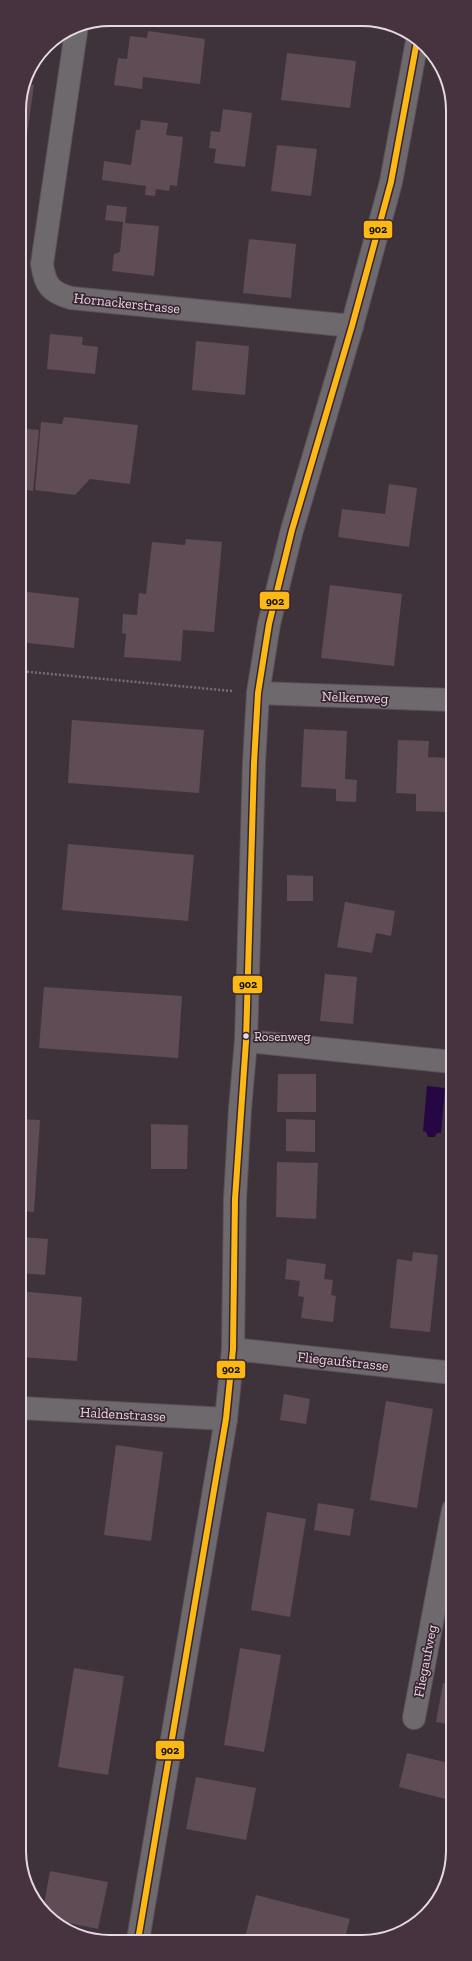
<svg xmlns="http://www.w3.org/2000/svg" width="472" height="1961" font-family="'Zilla Slab',serif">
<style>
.water{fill:#260643}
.building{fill:#5f4c55}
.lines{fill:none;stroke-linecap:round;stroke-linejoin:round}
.street-casing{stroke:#5c5258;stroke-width:24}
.path{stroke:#756f73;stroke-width:2.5;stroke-dasharray:2 2;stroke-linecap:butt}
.street{stroke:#6e696d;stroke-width:22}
.bus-1-casing{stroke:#392432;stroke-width:9}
.bus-1{stroke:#fcb814;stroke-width:6}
.bus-dot{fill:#e7d9e2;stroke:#392432;stroke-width:1.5}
.labels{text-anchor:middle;stroke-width:3.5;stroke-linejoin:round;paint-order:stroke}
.bus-label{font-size:13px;fill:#e7d9e2;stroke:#392432;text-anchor:start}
.street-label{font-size:14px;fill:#e7d9e2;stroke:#392432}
.rim{fill:none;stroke:#e7d9e2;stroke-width:2}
.line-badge{stroke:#392432;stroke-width:1.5}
.pale-badge-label{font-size:11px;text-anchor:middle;font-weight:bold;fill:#111}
</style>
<rect width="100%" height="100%" fill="#3f333b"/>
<path class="water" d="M427,1086L445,1088L441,1133H437L435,1137H428L426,1132L423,1131Z"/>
<g class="building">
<path d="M148,31L205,39L200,84L143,77L142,89L114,85L118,58L127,59L130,36L147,38Z"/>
<path d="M287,53L356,61L350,108L281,100Z"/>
<path d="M24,83L34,85L25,149L19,148V104Z"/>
<path d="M223,109L252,113L245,167L214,163L216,149L209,148L211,131L220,132Z"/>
<path d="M141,120L168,123L166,135L183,137L177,186L170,185L169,191L156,189L155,196L145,195L146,186L102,180L104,161L131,165L136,130H140Z"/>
<path d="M277,145L317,149L311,196L271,191Z"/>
<path d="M19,188L25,189L20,227H19Z"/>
<path d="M107,205L127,207L125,223L159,226L154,276L112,271L114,254L120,252L123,222L105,220Z"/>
<path d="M249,239L296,244L291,298L243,293Z"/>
<path d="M50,334L83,337L82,345L98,347L95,374L47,369Z"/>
<path d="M196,341L249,346L245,395L192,390Z"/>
<path d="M64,417L138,425L130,484L90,479L75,495L35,490L41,422L62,424Z"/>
<path d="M19,428L39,430L33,491L27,490L19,496Z"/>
<path d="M389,484L417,488L409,547L338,537L342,509L385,514Z"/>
<path d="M186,539L222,542L214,632L183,630L181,661L124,657L126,634L122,633L123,614L137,615L139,593L146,594L152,542L185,545Z"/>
<path d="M330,585L402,594L394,666L321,658Z"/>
<path d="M19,591L79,598L74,648L19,642Z"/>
<path d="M72,720L204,730L199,793L68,783Z"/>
<path d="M304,729L347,731L345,779L357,780L356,802L336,801V789L301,787Z"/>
<path d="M398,740L429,741L428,757L448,758L446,812L416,811V794L396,793Z"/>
<path d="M68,844L194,855L188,921L62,910Z"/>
<path d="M287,875L313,876V901H287Z"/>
<path d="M345,902L395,911L391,936L376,933L372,953L337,947Z"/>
<path d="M325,974L357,977L353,1024L320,1021Z"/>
<path d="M44,987L182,996L178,1058L39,1048Z"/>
<path d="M278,1074H316V1112H277Z"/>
<path d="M20,1119L40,1120L34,1212L20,1211Z"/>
<path d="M286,1119L315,1120V1152L286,1151Z"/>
<path d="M151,1124L188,1125L187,1169H151Z"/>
<path d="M277,1162L318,1163L316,1219L276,1217Z"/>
<path d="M20,1237L48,1239L45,1275L20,1273Z"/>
<path d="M413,1252L438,1255L430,1332L390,1328L397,1259L412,1261Z"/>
<path d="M287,1259L326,1264L324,1279L333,1280L331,1295L336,1296L333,1322L301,1318L304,1297L298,1296L300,1281L285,1279Z"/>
<path d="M20,1291L82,1297L77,1361L20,1357Z"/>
<path d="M284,1394L310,1399L306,1424L280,1420Z"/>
<path d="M386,1401L433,1409L417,1508L370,1500Z"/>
<path d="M116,1445L163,1452L151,1541L104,1535Z"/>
<path d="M318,1503L354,1509L350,1536L314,1530Z"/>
<path d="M267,1512L306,1519L290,1617L251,1610Z"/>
<path d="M452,1638L453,1639V1652H450Z"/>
<path d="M240,1648L281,1655L264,1752L224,1745Z"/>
<path d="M74,1668L124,1676L108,1775L58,1767Z"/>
<path d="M443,1683L453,1685V1725L436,1722Z"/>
<path d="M407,1753L453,1764V1801L399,1787Z"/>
<path d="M196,1777L256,1788L246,1840L186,1829Z"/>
<path d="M50,1871L108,1882L98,1929L55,1920L45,1915L43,1910Z"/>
<path d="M256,1895L350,1919L344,1941H244Z"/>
</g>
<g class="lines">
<g class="street-casing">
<g id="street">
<path d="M77,25L42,264C45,285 50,292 71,298L352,326"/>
<path d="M258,693L452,700"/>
<path d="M246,1041L453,1062"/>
<path d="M233,1349L453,1373"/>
<path d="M20,1408L226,1419"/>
<path d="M414,1718L453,1510"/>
<path d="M138,1940L226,1419L233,1349L235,1199L240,1109L246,1041L254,763L258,693L269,624L292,530L352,326L391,182L417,41"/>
</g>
</g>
<path class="path" d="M19,671L232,691"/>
<use href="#street" class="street"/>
<g class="bus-1-casing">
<path id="bus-1" d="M138,1940L226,1419L233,1349L235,1199L246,1041L254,763L258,693L269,624L292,530L352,326L391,182L417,41"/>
</g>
<use href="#bus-1" class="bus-1"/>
</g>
<circle class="bus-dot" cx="246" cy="1036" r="3.5"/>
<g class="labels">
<g class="bus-label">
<text x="254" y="1041">Rosenweg</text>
</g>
<g class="street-label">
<text transform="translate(127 303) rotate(6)" y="5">Hornackerstrasse</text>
<text transform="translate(355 697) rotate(2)" y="5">Nelkenweg</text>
<text transform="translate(343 1361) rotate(6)" y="5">Fliegaufstrasse</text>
<text transform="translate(123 1414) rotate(3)" y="5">Haldenstrasse</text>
<text transform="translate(425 1661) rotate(-79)" y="5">Fliegaufweg</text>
</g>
</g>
<path d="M0 0H472V1961H0ZM110 26H362A84 84 0 0 1 446 110V1851A84 84 0 0 1 362 1935H110A84 84 0 0 1 26 1851V110A84 84 0 0 1 110 26Z" fill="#473240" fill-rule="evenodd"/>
<path class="rim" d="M110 26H362A84 84 0 0 1 446 110V1851A84 84 0 0 1 362 1935H110A84 84 0 0 1 26 1851V110A84 84 0 0 1 110 26Z"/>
<g class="line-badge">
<rect x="363" y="220" width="30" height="19" rx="4" fill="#fcb814"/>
<rect x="259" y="591" width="31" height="19" rx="4" fill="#fcb814"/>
<rect x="232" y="975" width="31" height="19" rx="4" fill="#fcb814"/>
<rect x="216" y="1360" width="30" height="19" rx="4" fill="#fcb814"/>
<rect x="155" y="1740" width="30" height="20" rx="4" fill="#fcb814"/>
</g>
<g class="pale-badge-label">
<text x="378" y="233">902</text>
<text x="275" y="605">902</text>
<text x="248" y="988">902</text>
<text x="231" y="1373">902</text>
<text x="170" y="1754">902</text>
</g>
</svg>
